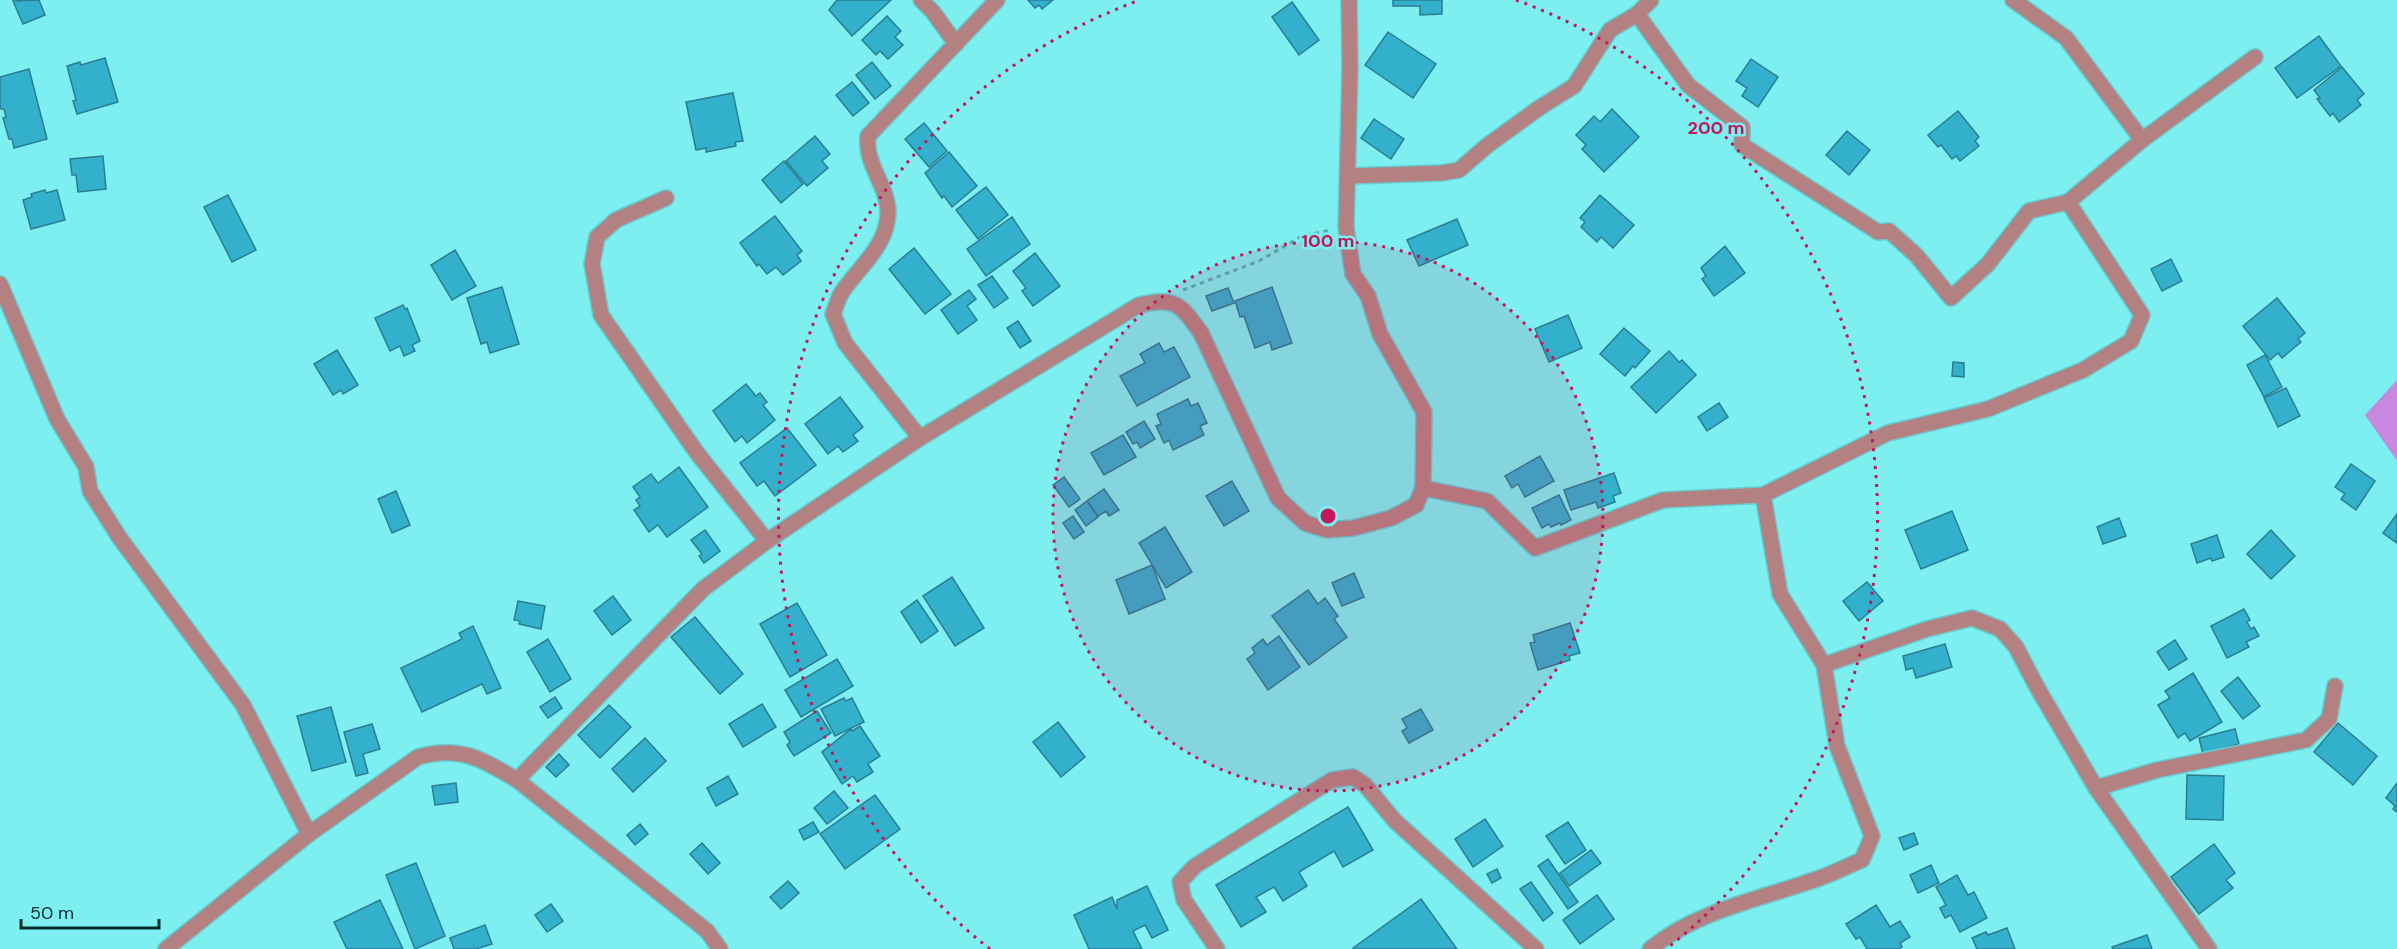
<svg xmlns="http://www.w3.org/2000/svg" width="2397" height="949" font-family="'DM Sans',sans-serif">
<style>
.forest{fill:#c988df}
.building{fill:#33b0cc;stroke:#2b7d91;stroke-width:1.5}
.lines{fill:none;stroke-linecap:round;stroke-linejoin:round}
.street-casing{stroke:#68ccce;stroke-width:18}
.path{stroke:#55afb0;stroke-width:3;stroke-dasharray:4.5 4.5;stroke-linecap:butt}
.street{stroke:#b48182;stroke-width:15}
.ring{fill:none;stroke:#c2185b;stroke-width:3;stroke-dasharray:3 6}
.centre{fill:#c2185b;stroke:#7deff1;stroke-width:3}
.ring-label{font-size:18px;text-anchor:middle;font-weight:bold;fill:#c2185b;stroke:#7deff1;stroke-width:5;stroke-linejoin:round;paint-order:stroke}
</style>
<rect width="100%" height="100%" fill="#7deff1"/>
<path class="forest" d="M2397,380V461L2365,415Z"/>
<g class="building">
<path d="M39,0L45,15L23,24L13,1Z"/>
<path d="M837,0H891L852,36L829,10Z"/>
<path d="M1028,0H1053L1042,9L1039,5L1035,8Z"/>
<path d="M1393,0H1442V14L1420,15V6H1393Z"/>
<path d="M1292,2L1319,40L1299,55L1272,17Z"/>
<path d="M887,16L901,31L895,37L903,45L888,59L880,51L876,55L862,40Z"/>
<path d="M1388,32L1436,64L1413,98L1365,65Z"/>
<path d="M2319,36L2341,66L2297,98L2275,68Z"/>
<path d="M105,58L118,102L77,114L73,101L76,100L67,66L80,62L81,65Z"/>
<path d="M1751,59L1778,77L1758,107L1742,96L1747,88L1736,81Z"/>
<path d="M872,62L891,86L875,99L856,75Z"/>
<path d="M2342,67L2364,94L2357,100L2361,105L2339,122L2333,113L2330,116L2317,99L2320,98L2314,90Z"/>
<path d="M29,69L47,139L14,148L12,139H9L3,118L6,117L4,109H1L0,106V77Z"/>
<path d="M852,82L869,103L853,116L836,95Z"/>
<path d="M733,93L743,141L735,142L736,146L706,152V148L696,150L686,102Z"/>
<path d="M1612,109L1639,137L1604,172L1582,149L1586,145L1576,135L1594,116L1600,122Z"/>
<path d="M1958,111L1979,137L1975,141L1979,146L1960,161L1956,156L1952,159L1941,145L1938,147L1928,135Z"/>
<path d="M1374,119L1404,139L1391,159L1361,138Z"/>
<path d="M924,123L947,151L929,167L905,139Z"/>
<path d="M1847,131L1870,150L1849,175L1826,155Z"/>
<path d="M815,136L830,154L822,161L828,168L807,186L786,161Z"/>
<path d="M949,152L977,186L952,207L944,196L942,198L925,173Z"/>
<path d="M103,156L106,189L78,192L76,175H72L70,159Z"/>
<path d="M784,161L803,184L781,203L762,180Z"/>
<path d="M986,187L1008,215L978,239L956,210Z"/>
<path d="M45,190L46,193L57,190L65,220L31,229L23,200L32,197L31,194Z"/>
<path d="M228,195L256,250L232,262L204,207Z"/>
<path d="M1600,195L1634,225L1613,248L1601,237L1597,242L1581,227L1585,222L1580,218Z"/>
<path d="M775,216L802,251L797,255L801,261L783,275L776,267L767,274L759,264L757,266L740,243Z"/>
<path d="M1012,217L1030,244L986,276L967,249Z"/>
<path d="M1457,219L1468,245L1419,266L1407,240Z"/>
<path d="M1725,246L1745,273L1714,296L1702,279L1706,276L1701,268Z"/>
<path d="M914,248L951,294L925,314L889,269Z"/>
<path d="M455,250L476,286L452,300L431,265Z"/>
<path d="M1035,253L1060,286L1033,306L1022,291L1026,288L1013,271Z"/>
<path d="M2171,259L2182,281L2162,291L2151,269Z"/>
<path d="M992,276L1008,298L994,308L978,285Z"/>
<path d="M502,287L519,344L490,353L487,342L481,344L467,298Z"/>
<path d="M1272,287L1292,343L1272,350L1270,342L1255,348L1244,316L1240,317L1235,301Z"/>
<path d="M1228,288L1234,303L1212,311L1206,296Z"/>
<path d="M969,290L976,299L967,306L977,320L958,334L941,310Z"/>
<path d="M2277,298L2305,333L2298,339L2301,342L2282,358L2278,353L2270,360L2243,326Z"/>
<path d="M403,305L405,309L407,308L420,341L412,345L415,351L404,356L400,346L390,351L375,318Z"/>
<path d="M1568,315L1582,348L1549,362L1535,329Z"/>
<path d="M1018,321L1031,341L1020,348L1007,328Z"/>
<path d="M1624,328L1650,351L1635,368L1633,366L1625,376L1600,354Z"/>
<path d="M1159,343L1164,352L1174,347L1190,377L1137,406L1120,376L1145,363L1140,354Z"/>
<path d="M337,350L358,385L343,394L341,390L333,395L314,364Z"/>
<path d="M1669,351L1679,362L1682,360L1696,375L1656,413L1631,387Z"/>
<path d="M2265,355L2282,387L2264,397L2247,365Z"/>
<path d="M1953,362L1964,363V377L1952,376Z"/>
<path d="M746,384L756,396L760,393L767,402L763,405L775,420L747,443L742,436L735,442L713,411Z"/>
<path d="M2286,388L2300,416L2278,427L2264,398Z"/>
<path d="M840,397L863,427L853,435L858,441L843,452L838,446L828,454L805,424Z"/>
<path d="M1188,399L1191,406L1198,403L1207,423L1200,426L1204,435L1173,450L1169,440L1164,443L1156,426L1161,424L1157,414Z"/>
<path d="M1719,403L1728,417L1707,431L1698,417Z"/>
<path d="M1144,421L1155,439L1140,448L1137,442L1133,444L1126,432Z"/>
<path d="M787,428L816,465L775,496L764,481L757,486L740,463Z"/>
<path d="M1123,435L1136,457L1104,475L1091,453Z"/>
<path d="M1540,456L1554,481L1525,497L1518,484L1512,488L1505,476Z"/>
<path d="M2351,464L2375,481L2356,510L2341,499L2345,494L2335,487Z"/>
<path d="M679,467L708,507L667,537L658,525L649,532L634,510L640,506L636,500L640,497L633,487L651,474L658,483Z"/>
<path d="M1614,473L1621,493L1613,496L1615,502L1598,508L1596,502L1571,510L1564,490Z"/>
<path d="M1064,477L1080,499L1069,507L1053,485Z"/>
<path d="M1232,481L1249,511L1224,526L1206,496Z"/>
<path d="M1104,489L1119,510L1109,516L1106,511L1098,516L1087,501Z"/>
<path d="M396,491L410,525L392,533L378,499Z"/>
<path d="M1559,495L1571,520L1561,525L1560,523L1551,527L1549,524L1542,528L1532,508Z"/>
<path d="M1087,501L1098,517L1086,526L1075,510Z"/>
<path d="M1952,511L1968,550L1921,569L1905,530Z"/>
<path d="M2397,514V543L2383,533Z"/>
<path d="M1073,516L1084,532L1074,539L1063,523Z"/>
<path d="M2119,518L2126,536L2103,544L2097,527Z"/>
<path d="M1165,527L1192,572L1166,588L1139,543Z"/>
<path d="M705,530L720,551L704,563L699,556L702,554L691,540Z"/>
<path d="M2271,530L2295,556L2271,579L2247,554Z"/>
<path d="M2217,535L2224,557L2212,561L2211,558L2197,563L2191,544Z"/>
<path d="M1152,565L1165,599L1129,614L1116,580Z"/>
<path d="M1354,573L1364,597L1342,606L1332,583Z"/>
<path d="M952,577L984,628L955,646L923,596Z"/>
<path d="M1867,582L1883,601L1859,621L1843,601Z"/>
<path d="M1308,590L1318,604L1325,598L1338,616L1334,619L1347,637L1309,665L1272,616Z"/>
<path d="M613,596L631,620L612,635L594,611Z"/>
<path d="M917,600L938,631L921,643L901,612Z"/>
<path d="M518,601L545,606L541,629L519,624L520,621L514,620Z"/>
<path d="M797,603L827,655L790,677L760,624Z"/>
<path d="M2244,609L2250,620L2247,622L2251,629L2254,627L2259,636L2246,642L2249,647L2227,658L2211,626Z"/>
<path d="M695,617L743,674L720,694L671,637Z"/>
<path d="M1570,623L1580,653L1569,656L1570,660L1538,670L1530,643L1535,642L1533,635Z"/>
<path d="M473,626L501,688L487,694L482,684L422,712L401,668L462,639L459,633Z"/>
<path d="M1279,636L1300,667L1268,690L1247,659L1255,653L1252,648L1263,639L1267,645Z"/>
<path d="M548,639L571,679L550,692L527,652Z"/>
<path d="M2175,640L2187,659L2169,670L2157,652Z"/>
<path d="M1945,644L1952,667L1916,678L1913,668L1906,670L1903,656Z"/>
<path d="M837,659L853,686L801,717L785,690Z"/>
<path d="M2193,673L2222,722L2190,741L2185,733L2178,738L2158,705L2170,698L2165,691Z"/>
<path d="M2238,677L2260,706L2243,719L2221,691Z"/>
<path d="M555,697L562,708L548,718L540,707Z"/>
<path d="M844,698L846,701L852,698L864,722L835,736L821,709Z"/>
<path d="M762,704L776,727L743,747L729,724Z"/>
<path d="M609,705L631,727L600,758L578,735Z"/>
<path d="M331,707L346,762L312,771L297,716Z"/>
<path d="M1421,709L1433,730L1409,743L1402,731L1407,728L1402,719Z"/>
<path d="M817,711L831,733L794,756L787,745L790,742L784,732Z"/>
<path d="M1058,722L1085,757L1061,777L1033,742Z"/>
<path d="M2338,723L2377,756L2353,785L2314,752Z"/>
<path d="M372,724L380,749L363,754L368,773L356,776L344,732Z"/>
<path d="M860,726L880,756L868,764L873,772L857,782L853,776L842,784L822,752L851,729L852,731Z"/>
<path d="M2235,729L2239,744L2203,754L2199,738Z"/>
<path d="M645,738L666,761L633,792L612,769Z"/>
<path d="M559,754L569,765L556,777L546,767Z"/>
<path d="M2187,775L2224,776L2223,820L2186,819Z"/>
<path d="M728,776L738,794L716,806L707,788Z"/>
<path d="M456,783L458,802L435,805L432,786Z"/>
<path d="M2397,783V812L2393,809L2395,806L2386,798Z"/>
<path d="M834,791L848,808L827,824L814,808Z"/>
<path d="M875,795L900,829L845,869L820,834Z"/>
<path d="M1348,807L1373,850L1343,867L1334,851L1299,872L1307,886L1283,901L1274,887L1256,897L1266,912L1241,927L1216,885Z"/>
<path d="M1485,819L1503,846L1473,867L1455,839Z"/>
<path d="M813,822L819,832L804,840L799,830Z"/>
<path d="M1568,822L1586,850L1565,864L1546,836Z"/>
<path d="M640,824L648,834L635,845L627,835Z"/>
<path d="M1914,833L1918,844L1904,850L1899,838Z"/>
<path d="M702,843L720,863L708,874L690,854Z"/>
<path d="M2214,844L2235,873L2226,880L2233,888L2199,914L2171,877Z"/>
<path d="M1591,850L1601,863L1569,886L1560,873Z"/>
<path d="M1548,859L1578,902L1568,909L1538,866Z"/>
<path d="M416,863L445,936L415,949L386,875Z"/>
<path d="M1931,865L1939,883L1918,893L1910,875Z"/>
<path d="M1497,869L1501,878L1492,883L1487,874Z"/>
<path d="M1957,875L1968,895L1974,892L1987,918L1960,932L1951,915L1945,918L1940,908L1946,905L1936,887Z"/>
<path d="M788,881L799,893L781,909L770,897Z"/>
<path d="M1531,882L1553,913L1543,921L1520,889Z"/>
<path d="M1147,886L1168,930L1152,938L1145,925L1133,931L1142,949H1089L1074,915L1112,897L1117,909V900Z"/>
<path d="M1597,895L1614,919L1580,944L1563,920Z"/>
<path d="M1421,899L1457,949H1354L1353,948Z"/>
<path d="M380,900L403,949H347L334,922Z"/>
<path d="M551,904L563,921L547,932L535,915Z"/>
<path d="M1876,905L1890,927L1900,921L1910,937L1900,943L1902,947L1898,949H1867L1860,937L1856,939L1846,924Z"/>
<path d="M485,925L492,944L476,949H454L450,938Z"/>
<path d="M2007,928L2015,949H1977L1972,938L1986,932L1988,935Z"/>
<path d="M2147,935L2152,949H2113L2112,947Z"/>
</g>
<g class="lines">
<g class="street-casing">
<g id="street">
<path d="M921,0L933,12L956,44"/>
<path d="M2013,0L2066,38L2142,140"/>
<path d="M1637,14L1688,85L1742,127V145L1878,232L1889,231L1916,255L1951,298L1988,264L2029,211L2068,202"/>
<path d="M1348,176L1442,173L1459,170L1488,145L1539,108L1574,86L1610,30L1637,14L1651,0"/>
<path d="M666,198L616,220L597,237L592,264L601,315L697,453L767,541"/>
<path d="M0,284L57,419L86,467L90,491L119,537L243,705L309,834"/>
<path d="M920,438L845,343L833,314C836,307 838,298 842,292C859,267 888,245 888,212C888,186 864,163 868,136L997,0"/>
<path d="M1423,488L1487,501L1535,548L1663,500L1763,495L1888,433L1988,409L2083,370L2131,341L2142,315L2068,202L2142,140L2255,57"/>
<path d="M1824,665L1927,629L1972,618L2000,629L2016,647L2038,689L2096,788L2209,949"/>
<path d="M517,780L703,589L767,541L920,438L1139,305C1175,296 1181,305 1201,333L1278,498L1305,523L1327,530L1353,528L1391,518L1416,505L1423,488L1424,412L1380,334L1368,296L1353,274L1346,227L1350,67L1349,0"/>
<path d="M2096,788L2157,770L2306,740L2329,719L2335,686"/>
<path d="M166,949L309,834L418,757C460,745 481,759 517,780L707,931L720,949"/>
<path d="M1217,949L1184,900L1180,882L1195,866L1332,780L1353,777L1365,785L1395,821L1536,949"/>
<path d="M1650,949C1697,911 1756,900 1811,881C1828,876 1845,867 1862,860L1872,836L1837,746L1824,665L1780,594L1763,495"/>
</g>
</g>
<path class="path" d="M1183,290L1259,261L1302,236L1331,230"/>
<use href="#street" class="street"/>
</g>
<circle cx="1328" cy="516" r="275" fill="#c2185b" fill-opacity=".12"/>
<g class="ring">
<circle cx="1328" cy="516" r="275"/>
<path d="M990 949A549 549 0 0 1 1140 0M1516 0A549 549 0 0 1 1666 949"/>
</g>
<circle cx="1328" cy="516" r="9" class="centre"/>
<g class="ring-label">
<text x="1716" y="134">200 m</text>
<text x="1328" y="247">100 m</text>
</g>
<path d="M21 919v9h138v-9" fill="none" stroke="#062d2e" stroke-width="3"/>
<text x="30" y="919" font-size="18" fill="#062d2e" stroke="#7deff1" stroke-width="4.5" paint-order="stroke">50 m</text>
</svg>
